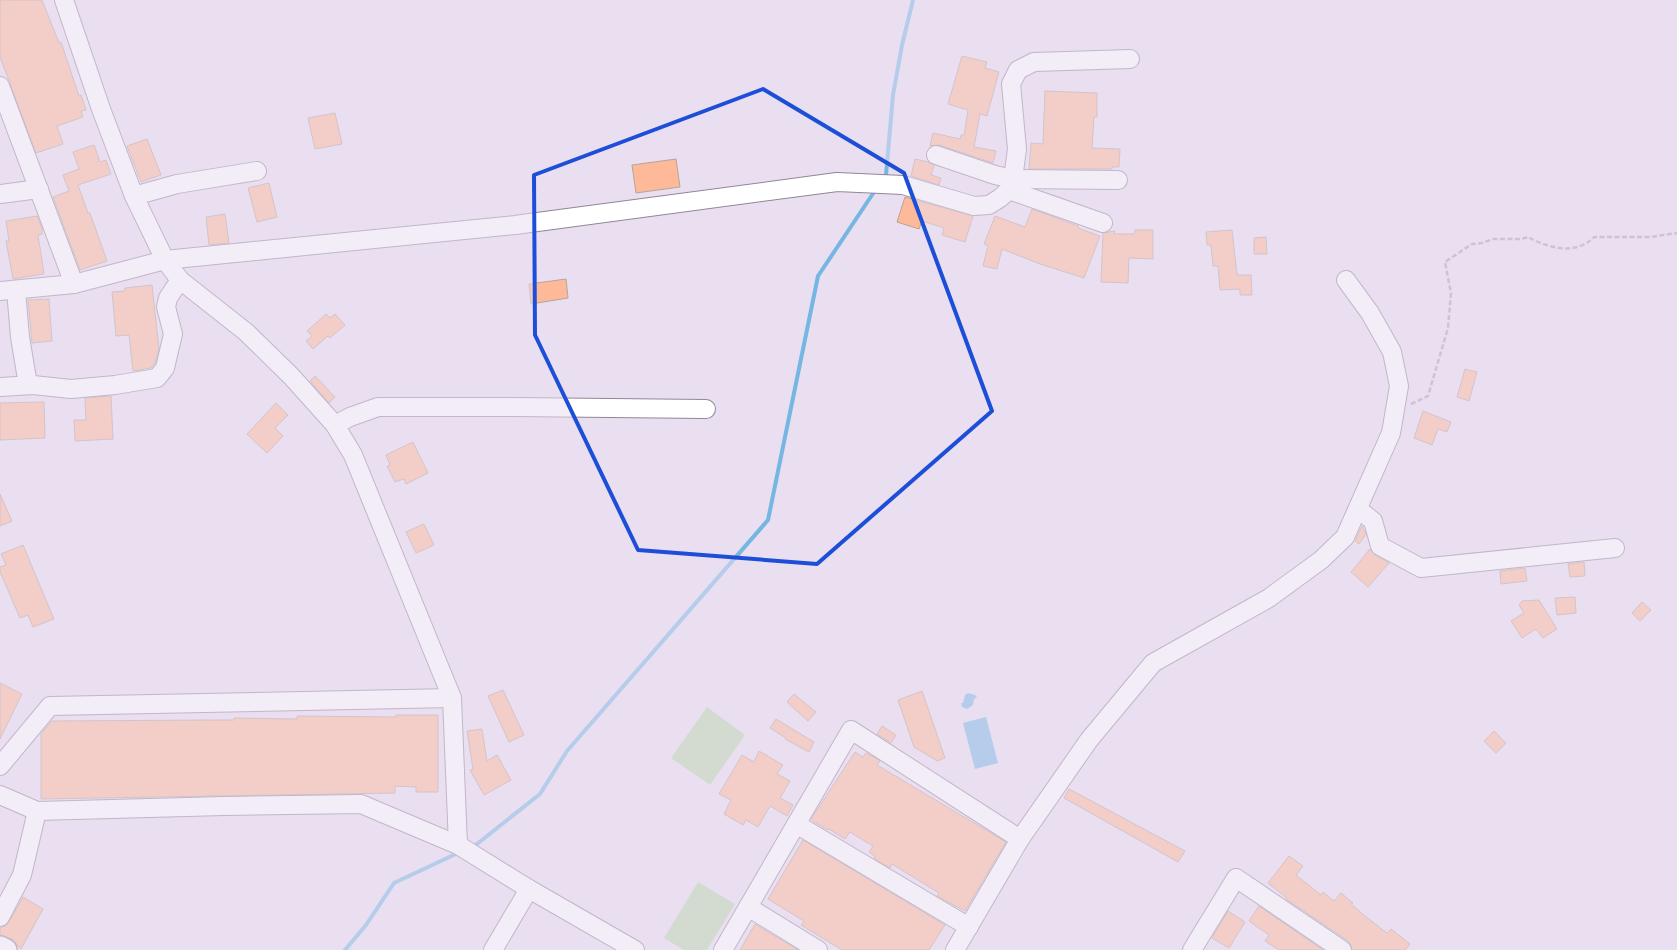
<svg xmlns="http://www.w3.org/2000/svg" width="1677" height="950" font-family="Roboto,sans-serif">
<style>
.green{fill:#b8d7ac}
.water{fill:#76b6e2}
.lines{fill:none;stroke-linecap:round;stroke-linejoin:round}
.stream{stroke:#76b6e2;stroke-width:4}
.building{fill:#feb998;stroke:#b7a49b}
.minor-casing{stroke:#908797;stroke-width:20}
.major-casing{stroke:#908797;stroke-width:24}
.path{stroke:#aaa2b0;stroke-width:2.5;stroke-dasharray:5 2.5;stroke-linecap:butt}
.minor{stroke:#fff;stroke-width:18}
.major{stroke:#fff;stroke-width:21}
.marked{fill:none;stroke:#1d4ed8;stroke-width:4;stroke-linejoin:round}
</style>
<rect width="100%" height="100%" fill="#e9dff0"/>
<g class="green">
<path d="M707,707L745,735L710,785L671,758Z"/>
<path d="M698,882L735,904L707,950H684L664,938Z"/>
</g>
<g class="water">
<path d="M968,693L975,695L977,697L974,699L973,705L967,709L962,707L961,703H963L965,695Z"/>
<path d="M986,717L998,763L975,769L963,723Z"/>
</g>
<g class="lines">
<g class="stream">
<path d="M883,179L886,175L893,95L902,45L913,0"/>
<path d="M471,847L477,844L540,794L567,751L768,520L818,276L876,189"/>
<path d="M345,950L366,925L394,883L460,852"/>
</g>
</g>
<g class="building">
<path d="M0,0H42L59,43L61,42L79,96L81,95L86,110L81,111L83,117L57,126L63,144L36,153L0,57Z"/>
<path d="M962,56L987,62L985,68L999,72L987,116L980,114L974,147L996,151L993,163L939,145L930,146L933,133L960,139L961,135H964L968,110L948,104Z"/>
<path d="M1045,91L1097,93V117H1094L1092,148L1120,149L1119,167H1112V169H1029L1031,143L1043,144Z"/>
<path d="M335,113L342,144L315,149L308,118Z"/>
<path d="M147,139L161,175L141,182L127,146Z"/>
<path d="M94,145L100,162L106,160L111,174L78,185L88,213H90L107,261L80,270L53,197L69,191L63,175L79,169L73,152Z"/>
<path d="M676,159L680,187L636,193L632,165Z"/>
<path d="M915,159L928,162L934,165L931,175L941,178L939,185L911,176Z"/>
<path d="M269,183L277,217L257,222L248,188Z"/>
<path d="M905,197L973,216L965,242L942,235L944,228L922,221L919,229L897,222Z"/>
<path d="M1032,209L1078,226V228L1100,236L1084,278L1040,264L1002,249L997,269L983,266L988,246L984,244L995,216L1025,227Z"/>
<path d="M225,214L229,243L209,245L206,217Z"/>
<path d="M37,216L42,228V234L38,235L44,274L13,279L6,241H9L6,221Z"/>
<path d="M1135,230H1153V259L1129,258L1128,283L1101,282L1103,233L1115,231L1114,234H1134Z"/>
<path d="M1232,230L1237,275H1251L1252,295H1240V289L1220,290L1218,266H1213L1211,245H1207L1206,232Z"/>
<path d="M1266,237L1267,254H1254V238Z"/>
<path d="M566,279L568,298L531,304L529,284Z"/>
<path d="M152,285L159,349L155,363L151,368L133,371L129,335L116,336L112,292L125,291V288Z"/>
<path d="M49,299L52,341L32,343L28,300Z"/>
<path d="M326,314L330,318L335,314L345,325L330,338L328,336L313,349L306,341L312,336L307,331Z"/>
<path d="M1465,369L1477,372L1469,401L1457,397Z"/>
<path d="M315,376L335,397L329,403L310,381Z"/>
<path d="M111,396L113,439L75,441L74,420H86L85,398Z"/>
<path d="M44,402L45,438L0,440V403Z"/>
<path d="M276,403L288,415L275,428L283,436L267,453L247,434Z"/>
<path d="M1423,411L1451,422L1447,432L1438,429L1432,445L1414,438Z"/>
<path d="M413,442L428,473L406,484L404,479L395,482L387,466L390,465L386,455Z"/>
<path d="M0,494L12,521L0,526Z"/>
<path d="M424,524L434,545L416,553L406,532Z"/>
<path d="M1362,526L1366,534L1359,544L1355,541Z"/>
<path d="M23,545L54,619L33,627L28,615L20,618L0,572V567L6,565L1,554Z"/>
<path d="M1370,549L1375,555L1389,563L1368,587L1351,572Z"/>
<path d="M1584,562L1585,576L1570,577L1568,564Z"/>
<path d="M1525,568L1527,581L1501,584L1500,571Z"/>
<path d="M1575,597L1576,613L1557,615L1555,598Z"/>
<path d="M1539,600L1557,629L1543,638L1536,629L1522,638L1511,621L1524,613L1519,605L1522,601Z"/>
<path d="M1642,602L1651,610L1640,621L1632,613Z"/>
<path d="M0,683L22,694L0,739Z"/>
<path d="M503,690L524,735L509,742L488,696Z"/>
<path d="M922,691L945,758L937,761L914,747L898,700Z"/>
<path d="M794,694L816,712L808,721L787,702Z"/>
<path d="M396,715H438V792H416V787L395,786V793L41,799V734L52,721L213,720H234V718L297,719V716L396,717Z"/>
<path d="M776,719L814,742L809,752L785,739L786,738L770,728Z"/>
<path d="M882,726L896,735L891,743L877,734Z"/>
<path d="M482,729L487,761L497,755L511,780L484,795L470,770L473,769L467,731Z"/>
<path d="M1494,731L1506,743L1496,753L1484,741Z"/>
<path d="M759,751L783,765L777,774L790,781L780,798L793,805L787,816L770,806L758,827L746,820L743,825L724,814L731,800L719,794L742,755L754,762Z"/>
<path d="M855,752L863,757L866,753L880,761L877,765L1006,842L965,911L937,896L939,893L892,864L890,868L874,858L875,856L869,852L873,846L850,832L845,839L829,829L828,830L814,822L811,819Z"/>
<path d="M1069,789L1185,851L1178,862L1064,798Z"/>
<path d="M803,840L945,925L929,950H842L801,925L804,921L768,899Z"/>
<path d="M1289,856L1303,866L1296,875L1321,895L1323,892L1334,901L1341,893L1353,903L1351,904L1365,916L1387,933L1391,929L1410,944L1405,950H1353L1348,941L1286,899L1287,898L1268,883Z"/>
<path d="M23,897L43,909L21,949L12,939L0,935V928L5,926L9,922Z"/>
<path d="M1259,906L1323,950H1279L1265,941L1269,935L1249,921Z"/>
<path d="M1228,911L1245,922L1229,948L1212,938Z"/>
<path d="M755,924L798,950H740Z"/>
</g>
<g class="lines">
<g class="minor-casing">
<g id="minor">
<path d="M64,0L101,109L134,196L165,260L180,280L246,332L291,376L335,425L353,455L452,698L458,845"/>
<path d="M0,86L74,284"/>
<path d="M936,155L995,175L1013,179L1118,180"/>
<path d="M1009,190L1103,223"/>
<path d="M0,194L39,189"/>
<path d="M134,196L177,184L257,171"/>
<path d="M16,290L20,337L28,385"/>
<path d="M0,291L74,284L165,260L515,225L837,182L903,185L974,206L989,205L1000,198L1009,190L1013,179L1017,149L1011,84L1018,70L1034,62L1130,59"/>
<path d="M0,387L33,385L71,389L115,385L157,378L165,368L173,334L166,307L168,298L180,280"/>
<path d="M335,425L350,417L378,407H515L706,409"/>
<path d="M1358,509L1373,521L1380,546L1421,568L1615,548"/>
<path d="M0,766L50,706L452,698"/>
<path d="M0,795L37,811L224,806L361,804L458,845L529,889L635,950"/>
<path d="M796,824L969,927"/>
<path d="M748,907L818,950"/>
<path d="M0,917L22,875L37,811"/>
<path d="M493,950L529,889"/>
<path d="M723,950L851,730L1020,839"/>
<path d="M955,950L1020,839L1089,740L1153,663L1269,598L1321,560L1345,537L1391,433L1399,386L1392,352L1370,313L1346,280"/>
<path d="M1192,950L1236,878L1342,950"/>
</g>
</g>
<g class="major-casing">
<path id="major" d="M0,947L6,950"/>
</g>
<path class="path" d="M1411,404L1428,396L1448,328L1451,293L1445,262L1472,244L1482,243L1493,239H1521L1528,237C1548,248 1576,256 1594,237H1650L1677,233"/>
<use href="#minor" class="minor"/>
<use href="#major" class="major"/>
</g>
<path d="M0 0H1677V950H0ZM763,89L904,173L992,411L817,564L638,550L535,335L534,175Z" fill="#e9dff0" fill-opacity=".55" fill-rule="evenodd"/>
<path class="marked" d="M763,89L904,173L992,411L817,564L638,550L535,335L534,175Z"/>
</svg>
